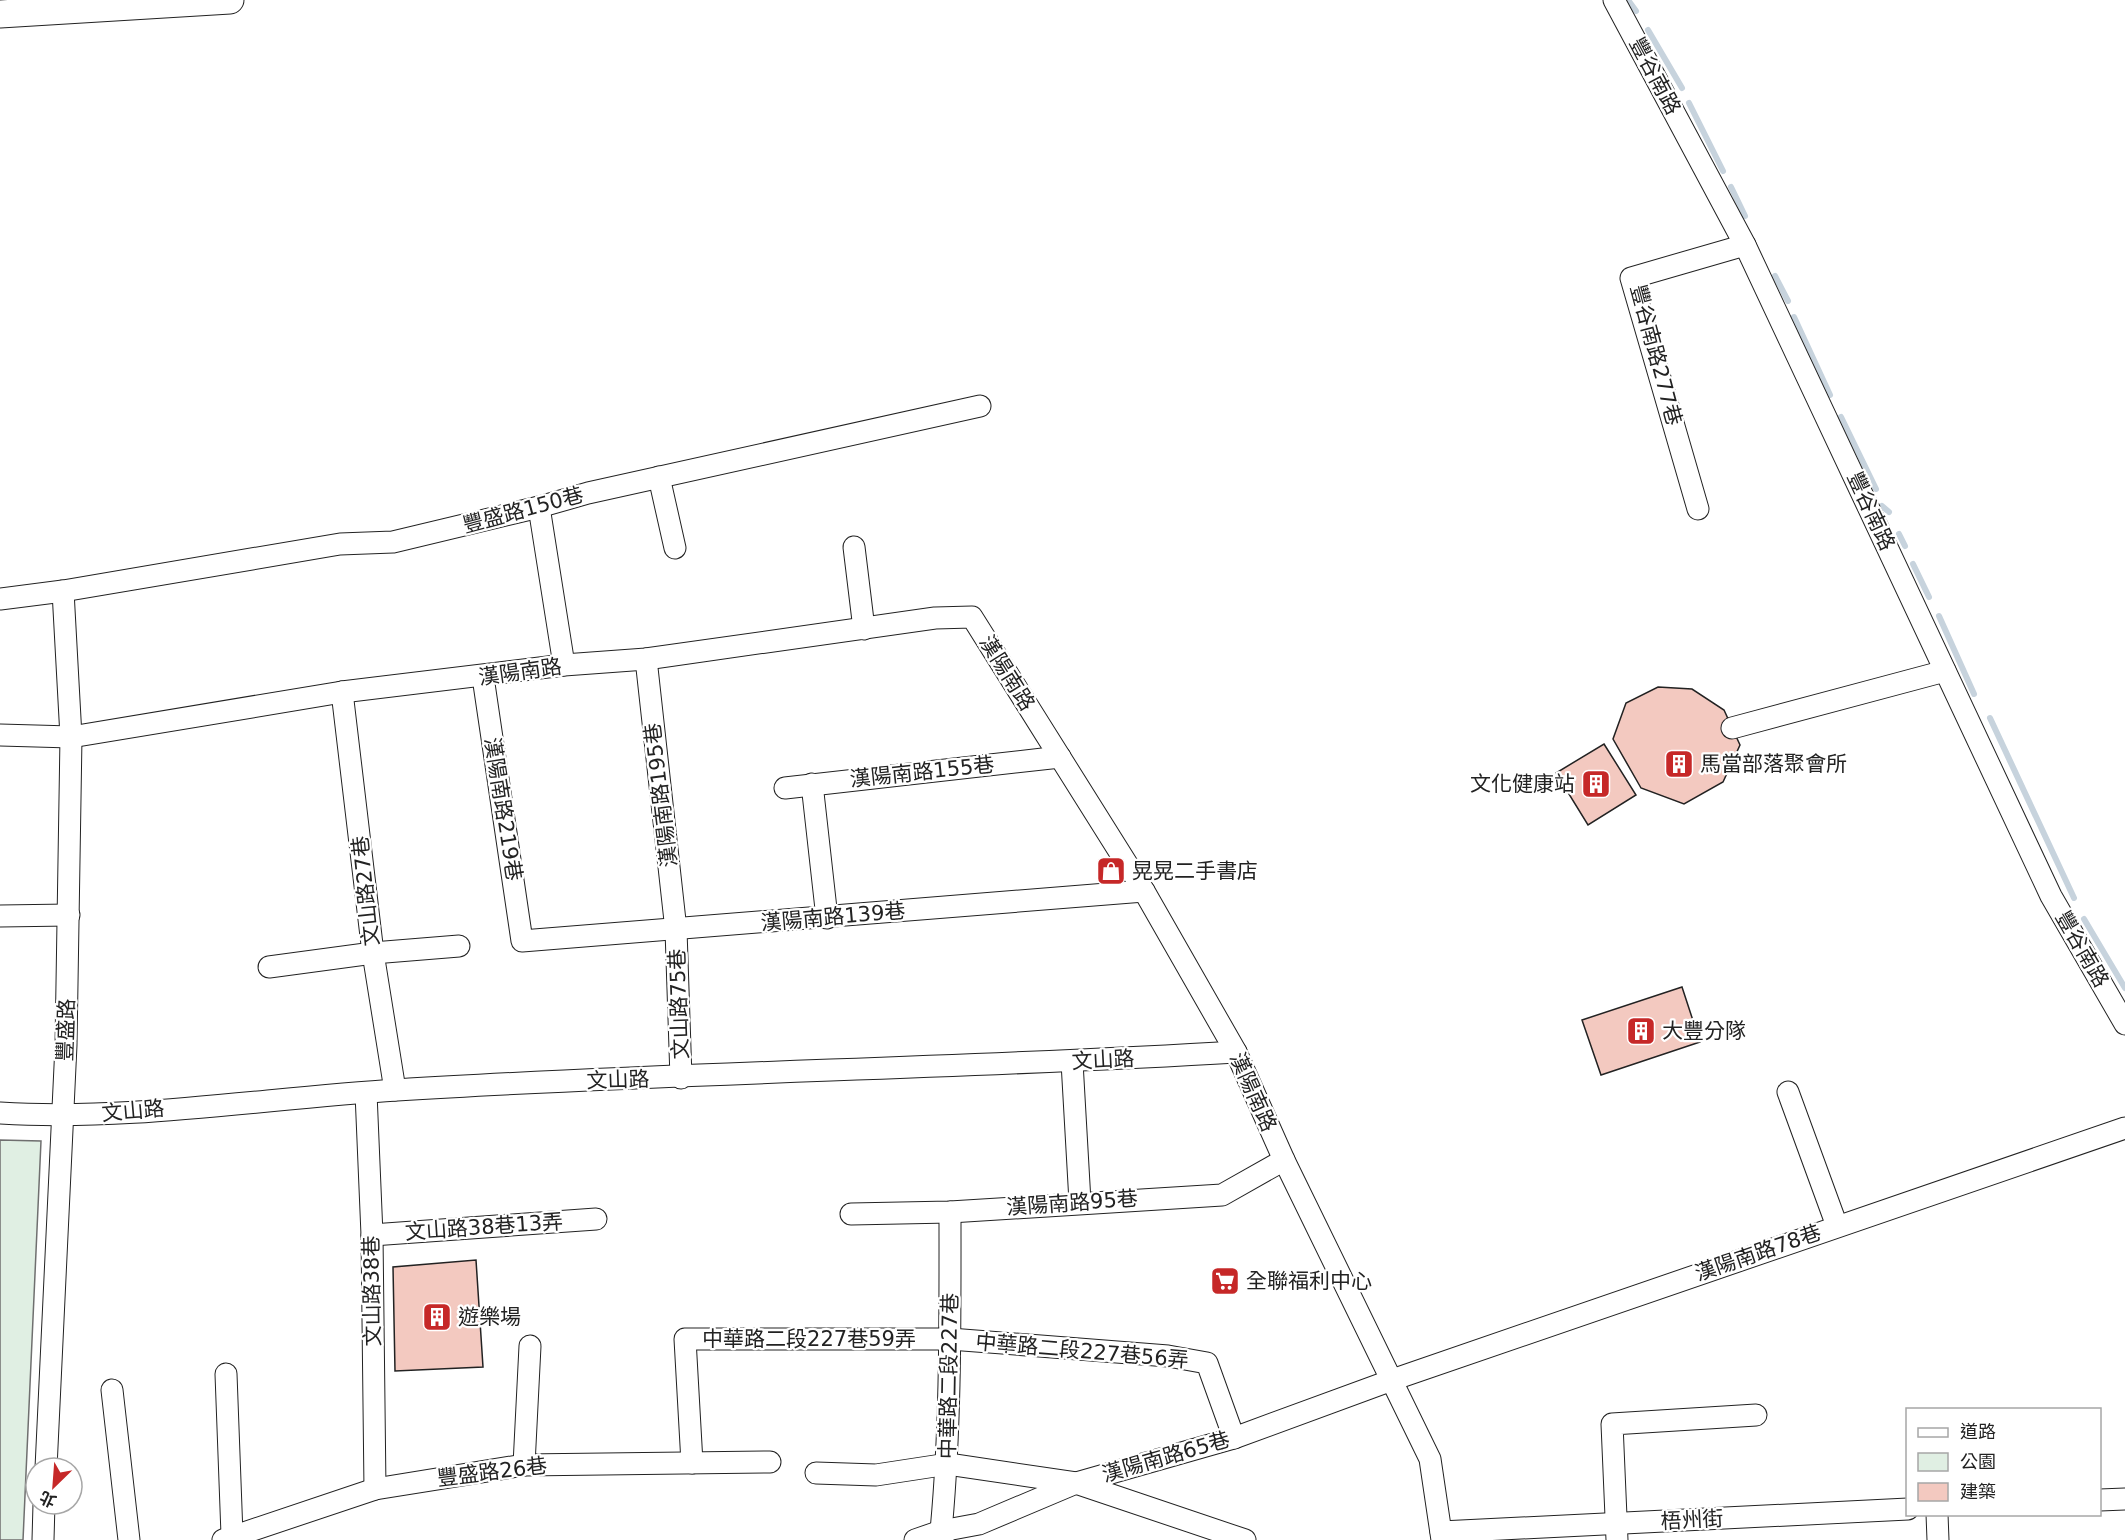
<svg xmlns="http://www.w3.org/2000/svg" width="2125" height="1540" font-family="'DejaVu Sans','Noto Sans TC',sans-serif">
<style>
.green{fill:#e0efe3;stroke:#6f6f6f;stroke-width:1.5}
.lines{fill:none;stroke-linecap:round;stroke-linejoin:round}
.stream{stroke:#c7d3dd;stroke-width:6}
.building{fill:#f3c9c0;stroke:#222;stroke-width:1.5}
.minor-casing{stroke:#222;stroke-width:23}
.major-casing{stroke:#222;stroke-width:29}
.minor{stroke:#fff;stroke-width:21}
.major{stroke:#fff;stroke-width:27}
.labels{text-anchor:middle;stroke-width:4.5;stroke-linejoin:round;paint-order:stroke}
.street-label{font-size:21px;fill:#222;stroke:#fff}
.poi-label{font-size:21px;fill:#222;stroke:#fff;text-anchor:start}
</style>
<rect width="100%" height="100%" fill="#fff"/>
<path class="green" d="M0,1140L41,1141L23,1540H0Z"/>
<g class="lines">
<g class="stream">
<path d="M1628,0L1636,11"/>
<path d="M1648,30L1682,88"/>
<path d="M1689,103L1723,171"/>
<path d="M1731,187L1745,216"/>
<path d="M1775,276L1788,301"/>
<path d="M1794,317L1830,395"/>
<path d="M1841,417L1876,489"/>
<path d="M1882,506L1889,512"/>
<path d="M1899,534L1905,546"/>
<path d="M1913,564L1929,597"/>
<path d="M1939,616L1974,694"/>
<path d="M1990,718L2074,898"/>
<path d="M2084,919L2125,988"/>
</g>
</g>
<g class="building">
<path d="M1658,687L1692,689L1724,710L1740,745L1723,782L1684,804L1641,788L1613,739L1626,703Z"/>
<path d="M1604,744L1636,795L1588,825L1556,773Z"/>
<path d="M1682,987L1700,1042L1601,1075L1582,1020Z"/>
<path d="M476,1260L483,1367L395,1371L393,1267Z"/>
</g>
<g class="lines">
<g class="minor-casing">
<g id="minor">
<path d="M1614,0L1745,245L2051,896L2125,1024"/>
<path d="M659,477L675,548"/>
<path d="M539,507L564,665"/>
<path d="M1698,509L1631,278L1745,245"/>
<path d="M854,547L864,629"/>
<path d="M0,599L63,591L340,544L393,542L539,507L588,493L980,406"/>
<path d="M646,659L676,930L681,1078"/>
<path d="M483,677L522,941L1144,891"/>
<path d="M342,692L373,953L395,1090"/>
<path d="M1732,728L1945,671"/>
<path d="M0,735L71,737L342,692L564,665L646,659L935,618L972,617L1144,891L1236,1052L1284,1160L1430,1459L1442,1540"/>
<path d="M812,784L827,918"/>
<path d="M785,788L1060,757"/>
<path d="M0,916L69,915"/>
<path d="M269,967L373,953L459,946"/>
<path d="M1072,1062L1080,1202"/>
<path d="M1788,1092L1837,1226"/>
<path d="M366,1093L372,1235L375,1489"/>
<path d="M0,1113C132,1121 265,1098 397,1090C677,1072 957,1069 1236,1052"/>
<path d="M851,1214L950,1212L1222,1195L1284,1160"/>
<path d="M372,1235L596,1219"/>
<path d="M226,1374L232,1535"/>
<path d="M112,1390L129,1540"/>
<path d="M692,1463L685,1339H950L1168,1356L1207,1363L1234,1438"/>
<path d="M524,1465L530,1346"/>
<path d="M46,1468L66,1045L71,737L63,591"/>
<path d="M816,1473L876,1475L948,1464L1076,1483L1245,1540"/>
<path d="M2100,1500L2125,1499"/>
<path d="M1937,1514L1938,1540"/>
<path d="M1441,1532L1908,1509"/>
<path d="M43,1540L44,1504"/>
<path d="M223,1540L375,1489L524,1465L770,1462"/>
<path d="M915,1540L941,1531L979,1524L1076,1483L1234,1438L1392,1380L2125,1128"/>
<path d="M943,1540L941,1531C951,1425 950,1318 950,1212"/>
<path d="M1617,1540L1612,1424L1756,1415"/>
</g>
</g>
<g class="major-casing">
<path id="major" d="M0,14L230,0"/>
</g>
<use href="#minor" class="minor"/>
<use href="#major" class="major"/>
</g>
<defs>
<g id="building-square" transform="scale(1.5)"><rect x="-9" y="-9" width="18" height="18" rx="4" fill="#c62828" stroke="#fff"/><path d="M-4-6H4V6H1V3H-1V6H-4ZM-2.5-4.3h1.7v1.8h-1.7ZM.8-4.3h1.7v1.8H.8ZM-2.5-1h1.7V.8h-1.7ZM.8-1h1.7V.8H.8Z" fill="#fff"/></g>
<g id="shop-square" transform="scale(1.5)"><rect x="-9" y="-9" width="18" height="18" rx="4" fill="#c62828" stroke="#fff"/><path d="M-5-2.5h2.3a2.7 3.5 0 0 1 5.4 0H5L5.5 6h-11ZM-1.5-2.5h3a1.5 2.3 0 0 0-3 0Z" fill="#fff"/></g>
<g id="supermarket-square" transform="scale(1.5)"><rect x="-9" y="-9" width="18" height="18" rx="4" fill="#c62828" stroke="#fff"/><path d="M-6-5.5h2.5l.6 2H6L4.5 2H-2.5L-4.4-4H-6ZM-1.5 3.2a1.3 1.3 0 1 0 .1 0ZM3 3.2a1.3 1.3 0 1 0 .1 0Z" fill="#fff"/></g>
</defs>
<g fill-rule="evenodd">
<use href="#building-square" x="1679" y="764"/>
<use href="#building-square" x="1596" y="784"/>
<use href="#shop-square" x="1111" y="871"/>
<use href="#building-square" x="1641" y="1031"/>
<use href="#supermarket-square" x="1225" y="1281"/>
<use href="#building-square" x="437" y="1317"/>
</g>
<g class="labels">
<g class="street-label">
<text transform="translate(1655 76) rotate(62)" y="7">豐谷南路</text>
<text transform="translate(1656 355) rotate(75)" y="7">豐谷南路277巷</text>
<text transform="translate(523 510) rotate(-15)" y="7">豐盛路150巷</text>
<text transform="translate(1871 511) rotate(65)" y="7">豐谷南路</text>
<text transform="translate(520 672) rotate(-8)" y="7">漢陽南路</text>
<text transform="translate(1007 673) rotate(58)" y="7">漢陽南路</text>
<text transform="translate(922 772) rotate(-6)" y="7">漢陽南路155巷</text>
<text transform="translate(661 795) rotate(-97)" y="7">漢陽南路195巷</text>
<text transform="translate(503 809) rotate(81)" y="7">漢陽南路219巷</text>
<text transform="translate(366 891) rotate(-96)" y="7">文山路27巷</text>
<text transform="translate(833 917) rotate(-5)" y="7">漢陽南路139巷</text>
<text transform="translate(2082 949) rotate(60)" y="7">豐谷南路</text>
<text transform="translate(679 1004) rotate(-92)" y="7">文山路75巷</text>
<text transform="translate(66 1030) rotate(-88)" y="7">豐盛路</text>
<text transform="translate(1103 1060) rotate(-3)" y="7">文山路</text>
<text transform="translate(618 1080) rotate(-2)" y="7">文山路</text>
<text transform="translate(1253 1092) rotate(66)" y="7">漢陽南路</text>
<text transform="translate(133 1111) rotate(-5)" y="7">文山路</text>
<text transform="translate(1072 1203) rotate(-4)" y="7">漢陽南路95巷</text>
<text transform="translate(484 1227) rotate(-4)" y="7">文山路38巷13弄</text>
<text transform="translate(1758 1253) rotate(-19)" y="7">漢陽南路78巷</text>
<text transform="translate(372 1291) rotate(-91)" y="7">文山路38巷</text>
<text x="809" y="1346">中華路二段227巷59弄</text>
<text transform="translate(1082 1351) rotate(5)" y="7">中華路二段227巷56弄</text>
<text transform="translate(949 1376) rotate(-89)" y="7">中華路二段227巷</text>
<text transform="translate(1166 1457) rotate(-16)" y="7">漢陽南路65巷</text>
<text transform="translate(492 1472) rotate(-7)" y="7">豐盛路26巷</text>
<text transform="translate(1692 1520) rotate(-3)" y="7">梧州街</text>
</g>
<g class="poi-label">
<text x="1700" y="771">馬當部落聚會所</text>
<text x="1575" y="791" text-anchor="end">文化健康站</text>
<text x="1132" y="878">晃晃二手書店</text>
<text x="1662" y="1038">大豐分隊</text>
<text x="1246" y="1288">全聯福利中心</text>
<text x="458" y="1324">遊樂場</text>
</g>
</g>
<rect x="1906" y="1408" width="195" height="108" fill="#ffffff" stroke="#a7a7a7" stroke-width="1.5"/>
<rect x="1918" y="1428" width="30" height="9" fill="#ffffff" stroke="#a7a7a7" stroke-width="1.5"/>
<text x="1960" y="1438" font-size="18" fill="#222222">道路</text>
<rect x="1918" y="1453" width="30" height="18" fill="#e0efe3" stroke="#a7a7a7" stroke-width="1.5"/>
<text x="1960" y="1468" font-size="18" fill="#222222">公園</text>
<rect x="1918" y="1483" width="30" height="18" fill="#f3c9c0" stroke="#a7a7a7" stroke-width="1.5"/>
<text x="1960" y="1498" font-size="18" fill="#222222">建築</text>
<g transform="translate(54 1486) rotate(205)"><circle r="28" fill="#ffffff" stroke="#a7a7a7" stroke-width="1.5"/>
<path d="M0-4.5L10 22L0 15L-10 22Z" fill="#c62828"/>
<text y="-9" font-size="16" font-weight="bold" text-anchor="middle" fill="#222222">北</text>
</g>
</svg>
